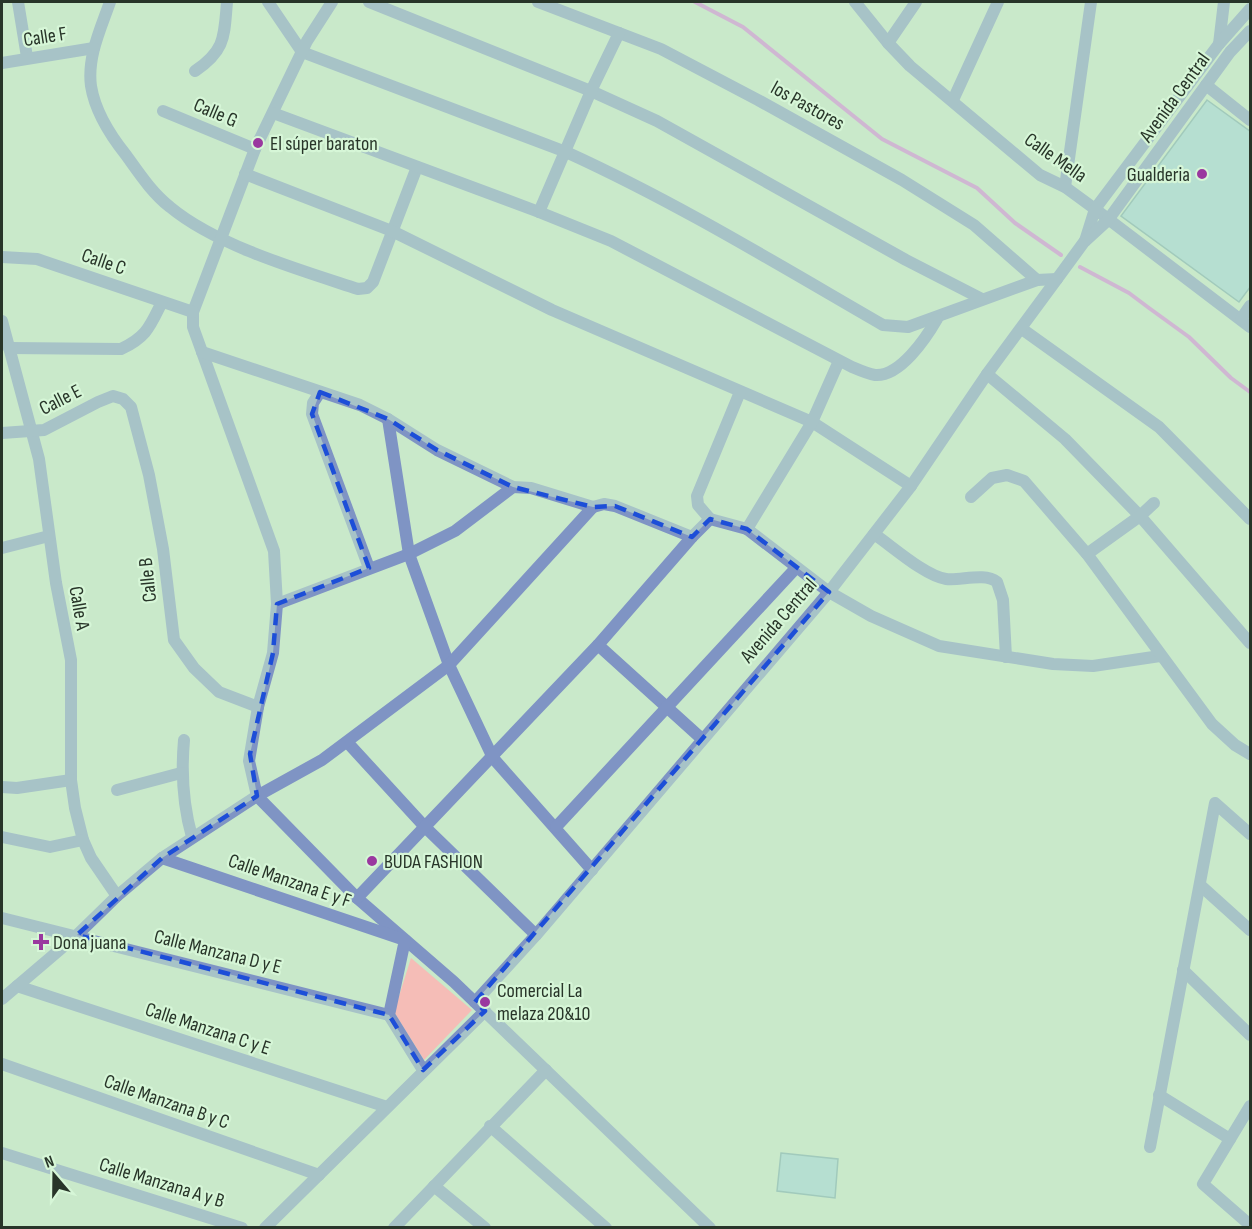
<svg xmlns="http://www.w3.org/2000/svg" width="1252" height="1229" font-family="'Sofia Sans Condensed',sans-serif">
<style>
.green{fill:#f5bdb7}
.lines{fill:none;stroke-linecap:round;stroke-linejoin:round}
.stream{stroke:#d87bdb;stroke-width:4}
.building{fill:#9fd3d9;stroke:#72a4aa;stroke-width:1.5}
.street{stroke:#7f94c4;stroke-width:12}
.marked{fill:none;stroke:#1d4ed8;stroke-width:4.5;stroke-dasharray:12 8;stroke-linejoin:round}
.poi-dot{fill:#9a389f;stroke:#d6f6d7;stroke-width:2}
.labels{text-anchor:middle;stroke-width:4.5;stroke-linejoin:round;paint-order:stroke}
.street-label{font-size:20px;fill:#283529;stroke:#d6f6d7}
.poi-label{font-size:20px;fill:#283529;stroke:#d6f6d7;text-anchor:start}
</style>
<rect width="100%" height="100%" fill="#c9e9ca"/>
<path class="green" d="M411,958L472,1010L424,1060L394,1012Z"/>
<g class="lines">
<g class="stream">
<path d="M695,2L743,27L882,139L977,188L1015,223L1061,255"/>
<path d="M1080,267L1129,293L1149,308L1189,337L1231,378L1250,392"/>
</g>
</g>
<g class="building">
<path d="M1207,100L1251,132V286L1239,302L1121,216Z"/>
<path d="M781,1153L838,1159L835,1198L777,1191Z"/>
</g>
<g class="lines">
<g class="street">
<path d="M18,2L27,57"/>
<path d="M110,2C101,28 87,57 91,86C95,111 110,135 126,155C139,173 152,193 170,207C217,246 300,270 358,289L367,288L373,282L417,167"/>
<path d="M268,2L302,52L566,152C676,202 779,265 883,325L908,327L1037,280L1057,279"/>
<path d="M332,2L307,41L255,149L193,312V327L274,551L277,604L273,653L258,707L249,761L257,796L357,898L454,982L710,1228"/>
<path d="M369,2L591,91L657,121L906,260L982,299"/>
<path d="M538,2L661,49L758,100L902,180L974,225L1037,280"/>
<path d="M855,2L888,43L910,66L1040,175L1065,187L1095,209L1250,327"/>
<path d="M888,43L916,2"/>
<path d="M1219,44L1224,2"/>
<path d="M2,63L94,48"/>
<path d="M195,71C226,50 224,36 227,2"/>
<path d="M1206,85L1250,120"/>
<path d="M953,100L998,2"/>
<path d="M163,111L255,149"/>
<path d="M273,113L539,212L611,241L852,367C859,370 868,374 875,375C900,377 926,338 937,319"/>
<path d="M245,174L392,231L552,310L812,422L911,486"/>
<path d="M1065,187L1091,2"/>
<path d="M539,212L591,91L619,33"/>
<path d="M1085,241L1095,209L1219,44L1250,9"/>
<path d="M2,257L37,259L193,312"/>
<path d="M1241,319L1250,306"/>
<path d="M2,321L39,459L56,583L71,660V780L75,808L83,840L91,858L117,896"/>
<path d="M1022,329L1159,427L1250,519"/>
<path d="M9,348L121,349C147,337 150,326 162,302"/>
<path d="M202,352L360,405L388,419L437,450L513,487L531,488L593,507L604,504L615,506L692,537L710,519L747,529L829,592L871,616L939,646L1053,664L1093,666L1160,656"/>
<path d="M987,374L1065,439L1140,516L1250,643"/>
<path d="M320,392L313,403L312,414L369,568"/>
<path d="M388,419L409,554L449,665L493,758L592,870"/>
<path d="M2,433L44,430L98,402L113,396L123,399L131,407L149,475L163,549L174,640L194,668L219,692L258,707"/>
<path d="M971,497L992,478L1007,475L1024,481L1087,554L1212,724L1235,745L1250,754"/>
<path d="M710,519L698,505L697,496L740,392"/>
<path d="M747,529L812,422L839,361"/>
<path d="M874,534C892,546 925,576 946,579C961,581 984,572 997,582L1003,600L1006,657"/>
<path d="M2,548L49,536"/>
<path d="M1087,554L1140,516L1154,503"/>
<path d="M277,604L409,554L455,531L513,487"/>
<path d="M598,645L702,739"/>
<path d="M184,740C181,774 183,805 192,837"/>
<path d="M348,743L425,827L536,935"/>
<path d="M2,787L17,788L71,780"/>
<path d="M117,790L181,773"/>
<path d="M556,827L796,568"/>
<path d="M2,837L50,847L83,840"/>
<path d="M162,858L405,940L389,1015L423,1070"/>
<path d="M1200,885L1250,930"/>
<path d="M357,898L598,645L692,537"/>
<path d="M2,918L389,1015"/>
<path d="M1183,970L1250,1035"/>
<path d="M17,986L387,1107"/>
<path d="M2,999L77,935L117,896L162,858L257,796L322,760L449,665L593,507"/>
<path d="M475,1002L536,935L829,592L911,486L987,374L1057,279L1084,242L1108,220L1230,52L1250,31"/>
<path d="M2,1064L319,1175"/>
<path d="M1159,1095L1230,1139"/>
<path d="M1250,1106L1203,1184L1250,1225"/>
<path d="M490,1126L606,1228"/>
<path d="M1150,1147L1215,803L1250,834"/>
<path d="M2,1153L242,1228"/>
<path d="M434,1186L485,1228"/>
<path d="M265,1228L485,1011"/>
<path d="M394,1228L546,1070"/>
</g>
</g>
<path d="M0 0H1252V1229H0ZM320,392L388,419L437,450L513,487L593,507L615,506L692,537L710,519L747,529L829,592L475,1002L485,1011L423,1070L389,1015L77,935L162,858L257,796L250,754L273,653L277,604L369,568L312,414Z" fill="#c9e9ca" fill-opacity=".55" fill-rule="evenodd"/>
<path class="marked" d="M320,392L388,419L437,450L513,487L593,507L615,506L692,537L710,519L747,529L829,592L475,1002L485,1011L423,1070L389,1015L77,935L162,858L257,796L250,754L273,653L277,604L369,568L312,414Z"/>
<g class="poi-dot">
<circle cx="258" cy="143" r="6"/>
<circle cx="1202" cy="174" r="6"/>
<circle cx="372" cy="861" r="6"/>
<path d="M38 933h6v6h6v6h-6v6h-6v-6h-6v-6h6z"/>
<circle cx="485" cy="1002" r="6"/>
</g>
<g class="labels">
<g class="street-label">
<text transform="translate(45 36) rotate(-9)" y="7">Calle F</text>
<text transform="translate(1174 97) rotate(-54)" y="7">Avenida Central</text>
<text transform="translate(808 105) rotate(29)" y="7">los Pastores</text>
<text transform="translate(216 112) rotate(23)" y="7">Calle G</text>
<text transform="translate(1056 157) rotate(35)" y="7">Calle Mella</text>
<text transform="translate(104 261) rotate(19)" y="7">Calle C</text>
<text transform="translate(60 399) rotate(-27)" y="7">Calle E</text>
<text transform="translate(147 580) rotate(-96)" y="7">Calle B</text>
<text transform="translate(80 608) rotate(80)" y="7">Calle A</text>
<text transform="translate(778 620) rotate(-49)" y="7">Avenida Central</text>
<text transform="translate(290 880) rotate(19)" y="7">Calle Manzana E y F</text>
<text transform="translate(218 951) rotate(14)" y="7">Calle Manzana D y E</text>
<text transform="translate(208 1028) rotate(18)" y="7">Calle Manzana C y E</text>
<text transform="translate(167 1101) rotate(19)" y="7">Calle Manzana B y C</text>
<text transform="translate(162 1182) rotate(17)" y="7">Calle Manzana A y B</text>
</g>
<g class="poi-label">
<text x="270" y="150">El súper baraton</text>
<text x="1190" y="181" text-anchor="end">Gualderia</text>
<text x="384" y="868">BUDA FASHION</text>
<text x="53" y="949">Dona juana</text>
<text x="497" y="997">Comercial La<tspan x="497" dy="23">melaza 20&amp;10</tspan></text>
</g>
</g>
<rect width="1252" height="1229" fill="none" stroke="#283529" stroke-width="6"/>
<g transform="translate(54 1175) rotate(340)" stroke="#d6f6d7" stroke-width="4.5" paint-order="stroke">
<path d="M0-4.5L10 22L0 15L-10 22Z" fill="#283529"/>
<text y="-9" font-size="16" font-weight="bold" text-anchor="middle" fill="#283529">N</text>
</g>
</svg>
